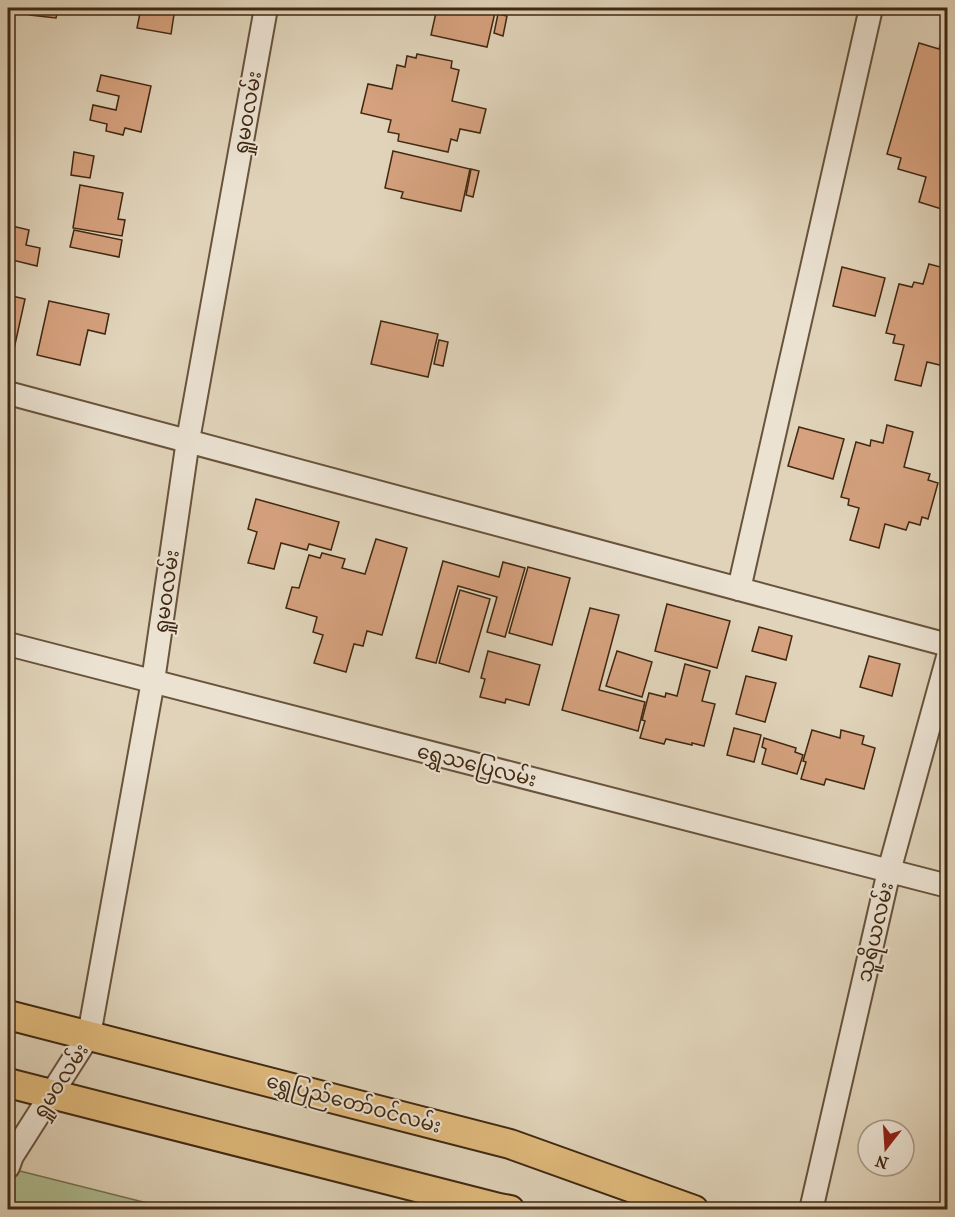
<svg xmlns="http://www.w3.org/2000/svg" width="955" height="1217" font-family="'IM FELL French Canon','Noto Sans Myanmar',serif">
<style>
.green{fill:#aebd92;stroke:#777252;stroke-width:1.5}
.building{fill:#d5a17e;stroke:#402811;stroke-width:1.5}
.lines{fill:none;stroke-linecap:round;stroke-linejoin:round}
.minor-casing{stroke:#68533b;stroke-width:26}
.major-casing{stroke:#402811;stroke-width:32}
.minor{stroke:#ebe2d2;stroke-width:22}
.major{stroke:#e0ba7c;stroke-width:28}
.labels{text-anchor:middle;stroke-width:4.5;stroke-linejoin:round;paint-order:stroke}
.street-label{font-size:20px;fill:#402811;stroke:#ebe2d2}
</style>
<rect width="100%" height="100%" fill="#e0d3b9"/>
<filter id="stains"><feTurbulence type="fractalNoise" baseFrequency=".00333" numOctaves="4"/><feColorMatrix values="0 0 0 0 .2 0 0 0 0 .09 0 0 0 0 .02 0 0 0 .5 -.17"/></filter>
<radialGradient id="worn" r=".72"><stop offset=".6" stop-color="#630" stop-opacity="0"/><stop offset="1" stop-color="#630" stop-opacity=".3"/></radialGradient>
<path class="green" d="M8,1168L171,1209H8Z"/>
<g class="building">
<path d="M31,8H58L56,18L30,15Z"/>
<path d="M141,8H175L171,34L137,28Z"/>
<path d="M437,8H496L487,47L431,35Z"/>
<path d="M498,14L507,16L503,36L494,33Z"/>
<path d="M943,35L948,36V211L919,202L926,177L898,169L901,158L887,154L919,43L939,49Z"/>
<path d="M417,54L452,61L451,68L459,70L452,101L486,109L480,133L460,129L457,141L451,139L448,152L398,141L399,134L388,132L391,120L361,113L368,84L392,89L397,65L405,67L407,56L416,58Z"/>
<path d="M101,75L151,86L141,132L125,128L123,135L106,131L107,124L90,120L93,105L116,110L119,96L97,91Z"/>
<path d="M393,151L470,169L461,211L401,198L403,192L385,188Z"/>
<path d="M74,152L94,156L90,178L71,175Z"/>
<path d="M471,169L479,171L473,197L466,195Z"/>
<path d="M80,185L123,193L118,219L125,220L122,236L73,228Z"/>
<path d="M8,225L29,230L26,245L40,248L37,266L8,259Z"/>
<path d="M74,230L122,240L119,257L70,247Z"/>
<path d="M929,264L948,269V297L946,304L948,305V367L927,362L921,386L895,380L904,345L893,343L895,335L886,333L899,284L912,287L914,282L923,284Z"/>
<path d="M842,267L885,278L875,316L833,306Z"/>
<path d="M8,295L25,299L14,349L8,348Z"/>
<path d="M49,301L109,314L105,334L88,330L80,365L37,355Z"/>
<path d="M381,321L438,334L428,377L371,364Z"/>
<path d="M439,340L448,342L443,366L434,364Z"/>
<path d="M887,425L913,432L904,467L930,474L928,480L938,483L928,519L922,517L920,525L909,522L906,530L885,524L879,548L850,540L859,508L848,505L849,499L841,497L856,442L870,446L871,440L883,443Z"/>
<path d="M799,427L844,439L833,479L788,466Z"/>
<path d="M256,499L339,522L331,550L309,544L307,550L281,543L274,569L248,563L257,532L248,529Z"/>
<path d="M376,539L407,548L382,635L367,631L363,646L354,644L346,672L314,663L323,635L313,632L317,617L286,608L292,587L299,588L309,555L320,558L322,553L345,559L342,568L365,574Z"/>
<path d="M443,561L499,577L503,562L525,568L505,637L487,632L497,597L458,586L436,663L416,658Z"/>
<path d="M528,567L570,578L552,645L509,633Z"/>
<path d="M460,590L490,599L469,672L439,663Z"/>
<path d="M667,604L730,621L717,668L655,651Z"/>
<path d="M590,608L619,615L599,690L645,702L638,731L562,710Z"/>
<path d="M759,627L792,636L786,660L752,651Z"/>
<path d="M488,651L540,665L529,705L506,699L505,703L480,697L485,679L481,678Z"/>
<path d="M617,651L652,662L642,697L606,686Z"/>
<path d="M869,656L900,664L892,696L860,687Z"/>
<path d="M685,664L710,671L702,701L715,704L704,746L692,743V745L666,739L664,744L640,738L645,721L642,720L649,693L665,697L666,693L677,696Z"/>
<path d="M746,676L776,683L765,722L736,714Z"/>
<path d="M734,728L761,735L754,762L727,755Z"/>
<path d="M812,730L840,738L841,730L864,736L862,744L875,748L864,789L826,779L824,785L801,779L806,762L803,761Z"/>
<path d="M764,738L796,748L795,752L803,755L797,774L762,764L766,749L762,747Z"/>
</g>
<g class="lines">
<g class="minor-casing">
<g id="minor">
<path d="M8,393L948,645"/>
<path d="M739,589L871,8"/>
<path d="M8,644L948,886"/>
<path d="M8,1167L12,1156L89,1035L153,681L188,440L266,8"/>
<path d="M811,1210L889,871L948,657"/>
</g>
</g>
<g class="major-casing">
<g id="major">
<path d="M8,1015L510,1144L694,1210"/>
<path d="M8,1083L499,1208L510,1210"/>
</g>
</g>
<use href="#minor" class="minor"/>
<use href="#major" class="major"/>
</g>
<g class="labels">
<g class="street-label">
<text transform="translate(247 113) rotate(-80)" y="7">ရှုမဝလမ်း</text>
<text transform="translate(166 592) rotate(-82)" y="7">ရှုမဝလမ်း</text>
<text transform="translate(477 765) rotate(14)" y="7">ရွှေသပြေလမ်း</text>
<text transform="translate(875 932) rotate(-77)" y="7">သူရိယလမ်း</text>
<text transform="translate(60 1081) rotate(-57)" y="7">ရှုမဝလမ်း</text>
<text transform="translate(354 1103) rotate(15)" y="7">ရွှေပြည်တော်ဝင်လမ်း</text>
</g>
</g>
<rect width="955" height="1217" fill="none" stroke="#e0d3b9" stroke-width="30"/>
<rect x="9" y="9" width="937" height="1199" fill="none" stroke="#402811" stroke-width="3"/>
<rect x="15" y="15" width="925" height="1187" fill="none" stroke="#402811" stroke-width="1.5"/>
<g transform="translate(886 1148) rotate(197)"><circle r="28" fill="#ebe2d2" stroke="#a79885" stroke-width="1.5"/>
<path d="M0-4.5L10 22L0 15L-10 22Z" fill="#8f2418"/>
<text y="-9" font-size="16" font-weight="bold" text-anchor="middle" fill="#402811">N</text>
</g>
<rect width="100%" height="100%" filter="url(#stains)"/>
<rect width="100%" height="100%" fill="url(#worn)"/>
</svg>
